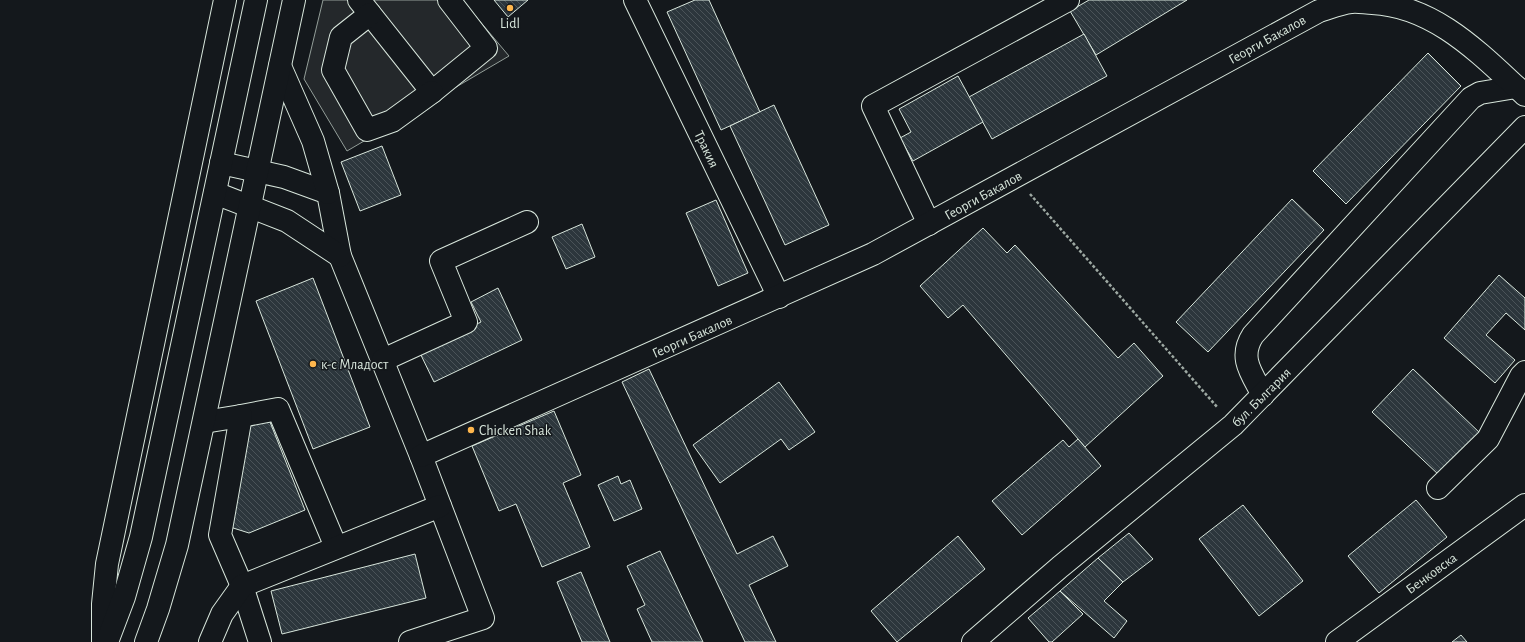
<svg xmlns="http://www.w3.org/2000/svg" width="1525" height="642" font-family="'Alegreya Sans',sans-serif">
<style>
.parking{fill:#24282b;stroke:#939e99}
.building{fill:url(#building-back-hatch);stroke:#d8e6dc}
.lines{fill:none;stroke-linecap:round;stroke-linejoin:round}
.minor-casing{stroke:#d8e6dc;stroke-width:24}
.major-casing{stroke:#d8e6dc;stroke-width:24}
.path{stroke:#9da8a2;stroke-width:2.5;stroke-dasharray:3 2;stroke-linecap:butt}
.minor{stroke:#14181c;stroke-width:22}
.major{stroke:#14181c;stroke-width:22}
.poi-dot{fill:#ffb74d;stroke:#14181c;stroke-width:1.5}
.labels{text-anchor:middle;stroke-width:3;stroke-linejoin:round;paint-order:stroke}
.poi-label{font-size:14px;fill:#d8e6dc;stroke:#14181c;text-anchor:start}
.street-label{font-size:14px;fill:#d8e6dc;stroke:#14181c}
</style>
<defs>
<pattern id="building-back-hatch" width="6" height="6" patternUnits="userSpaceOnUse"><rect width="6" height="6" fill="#2c363c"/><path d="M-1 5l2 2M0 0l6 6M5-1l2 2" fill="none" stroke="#4a5358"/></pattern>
</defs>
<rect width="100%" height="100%" fill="#14181c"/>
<path class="parking" d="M323,0H462L509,56L347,151L304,79Z"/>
<g class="building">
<path d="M494,0H528L508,17Z"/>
<path d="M695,0H709L760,112L721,130L667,12Z"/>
<path d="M1089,0H1187L1096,55L1070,11Z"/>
<path d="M1084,34L1107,76L992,139L969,97Z"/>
<path d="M1428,53L1461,86L1346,204L1313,171Z"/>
<path d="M958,76L983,122L913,161L900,138L911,132L899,109Z"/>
<path d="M774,105L829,225L785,245L730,126Z"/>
<path d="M382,146L401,195L360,211L341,162Z"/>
<path d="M1292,199L1324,230L1208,352L1176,322Z"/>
<path d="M716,200L748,273L718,286L686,213Z"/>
<path d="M582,224L595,257L566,269L552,237Z"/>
<path d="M983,228L1007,253L1015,245L1118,358L1134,343L1163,376L1085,447L963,305L948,318L920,286Z"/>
<path d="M1499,275L1525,298V330L1506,313L1486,335L1515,360L1495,383L1444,338Z"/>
<path d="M313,278L370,427L313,449L256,301Z"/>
<path d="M498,288L522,340L434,382L419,351L481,322L471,302Z"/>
<path d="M649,369L737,554L773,536L788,566L749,585L776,642H745L622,382Z"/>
<path d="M1413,369L1481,434L1440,476L1372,412Z"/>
<path d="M779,382L815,432L789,450L781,439L720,483L693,445Z"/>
<path d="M554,411L581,475L563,483L590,547L542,567L516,504L499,511L472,446Z"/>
<path d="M268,417L305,510L249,533L230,527L251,420Z"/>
<path d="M1078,439L1101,466L1022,535L992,501L1063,440L1069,447Z"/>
<path d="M618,476L621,484L630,480L642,509L614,521L598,485Z"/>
<path d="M1416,500L1447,537L1379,593L1348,556Z"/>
<path d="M1243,505L1303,581L1259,616L1199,539Z"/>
<path d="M1129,533L1153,559L1123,582L1098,558Z"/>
<path d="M958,536L985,569L897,642L871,611Z"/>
<path d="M660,551L703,642H652L637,609L645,605L627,566Z"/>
<path d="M415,554L426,598L282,634L271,591Z"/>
<path d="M1098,558L1123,582L1104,601L1127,621L1114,638L1060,591Z"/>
<path d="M581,572L610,642H582L557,582Z"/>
<path d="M1060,591L1083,614L1052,642H1049L1028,618Z"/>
<path d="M1461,635L1467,642H1452Z"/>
</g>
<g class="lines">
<g class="minor-casing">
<g id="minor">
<path d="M359,0L432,92L486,48L449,0"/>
<path d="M635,0L779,297"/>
<path d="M370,14L341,37L333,70L367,130L392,121L432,92"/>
<path d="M221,163L284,177L328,193L340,256L421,456L483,618L410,642"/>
<path d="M215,193L287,221L340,256"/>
<path d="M929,224L873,106L1068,0"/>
<path d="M383,360L466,322L441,261L527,222"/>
<path d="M1263,395C1252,374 1238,358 1253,335L1471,98L1480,93L1516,87"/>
<path d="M241,416L278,409L336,547"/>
<path d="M204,422L241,416L220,535L242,586L260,642"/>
<path d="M421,456L873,254L1319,11C1329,8 1341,3 1351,2C1358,1 1366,3 1372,3C1436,6 1481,55 1525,95"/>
<path d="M1438,488L1488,439L1521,376L1525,372"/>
<path d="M103,642V604L107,564L225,0"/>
<path d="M210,642L222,614L242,586L440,506"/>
<path d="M973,642L1060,567L1233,425L1525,127"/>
<path d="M1337,642L1525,505"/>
</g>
</g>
<g class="major-casing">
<g id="major">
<path d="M280,66L313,141L328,193"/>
<path d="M107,642L124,597L141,537L256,0"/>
<path d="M146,642L158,609L177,545L294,0"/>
</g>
</g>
<path class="path" d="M1030,194L1218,408"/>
<use href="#minor" class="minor"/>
<use href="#major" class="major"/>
</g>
<g class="poi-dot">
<circle cx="510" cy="8" r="4"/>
<circle cx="313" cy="364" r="4"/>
<circle cx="471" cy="430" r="4"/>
</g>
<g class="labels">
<g class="poi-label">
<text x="510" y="28" text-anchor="middle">Lidl</text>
<text x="321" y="369">к-с Младост</text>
<text x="479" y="435">Chicken Shak</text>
</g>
<g class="street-label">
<text transform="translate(1267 39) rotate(-29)" y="5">Георги Бакалов</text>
<text transform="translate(707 149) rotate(64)" y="5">Тракия</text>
<text transform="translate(983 195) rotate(-29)" y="5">Георги Бакалов</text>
<text transform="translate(692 336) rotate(-24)" y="5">Георги Бакалов</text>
<text transform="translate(1261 397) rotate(-45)" y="5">бул. България</text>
<text transform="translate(1431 573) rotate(-36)" y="5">Бенковска</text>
</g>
</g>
</svg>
